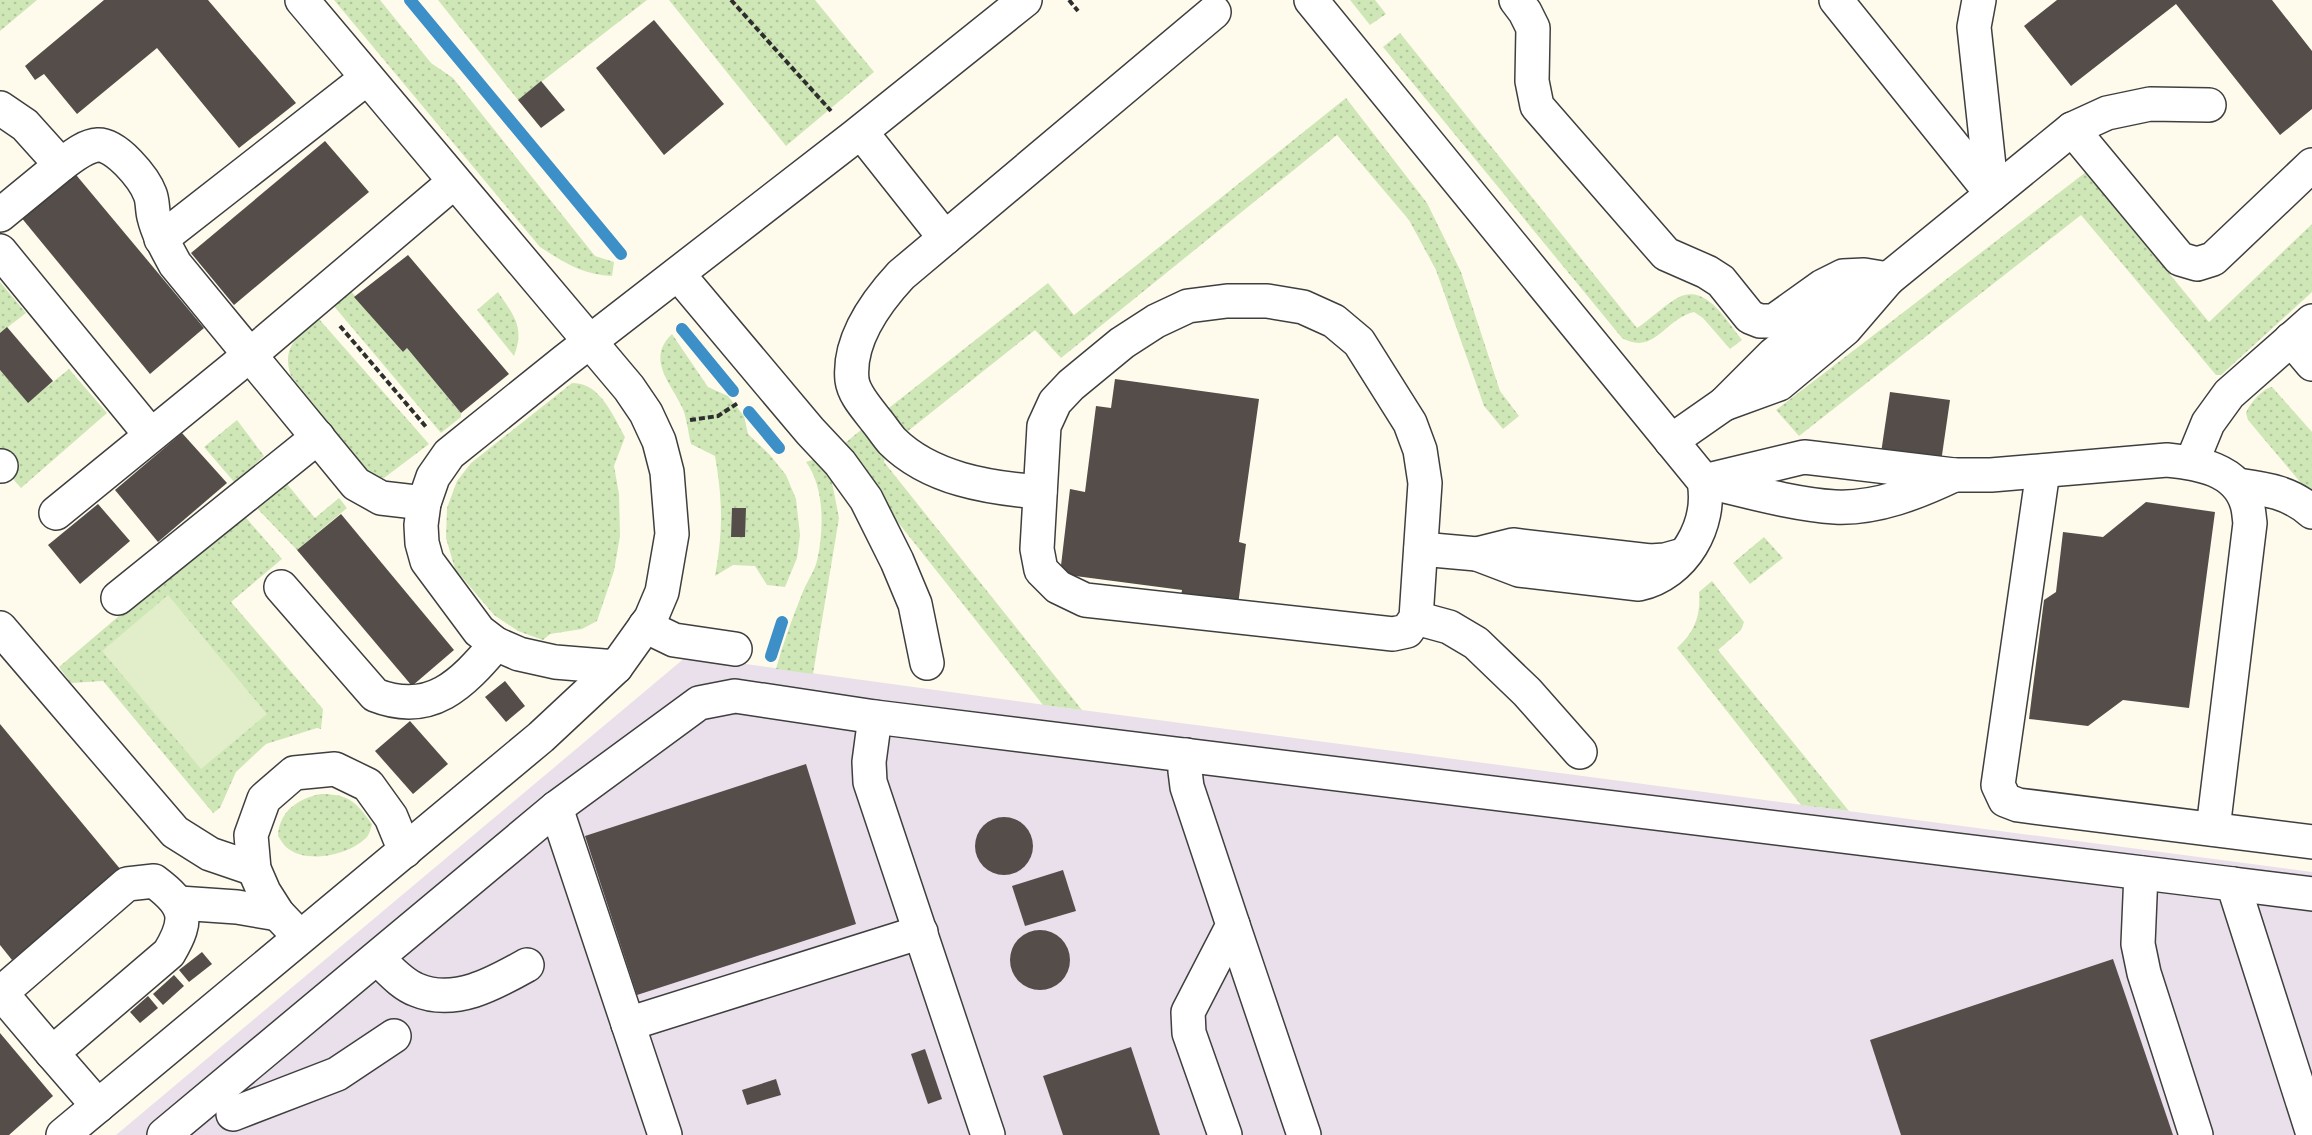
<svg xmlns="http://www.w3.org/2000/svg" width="2312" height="1135" font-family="Spectral,serif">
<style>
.industrial{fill:#eae0eb}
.grass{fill:url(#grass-dots)}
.pitch{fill:#e1eec9}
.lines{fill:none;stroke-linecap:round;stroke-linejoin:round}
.stream{stroke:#3c8fc7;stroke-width:12}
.building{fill:#544d49}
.minor-casing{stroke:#3f3f3f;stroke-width:36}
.path{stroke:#2e2e2e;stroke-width:4;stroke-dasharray:6 3;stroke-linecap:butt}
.minor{stroke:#fff;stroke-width:33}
</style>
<defs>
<pattern id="grass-dots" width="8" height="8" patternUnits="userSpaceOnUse" patternTransform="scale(1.5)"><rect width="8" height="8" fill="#cfe7b7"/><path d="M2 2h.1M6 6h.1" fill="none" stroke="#b1c59c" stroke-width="1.8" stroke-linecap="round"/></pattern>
</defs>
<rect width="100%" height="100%" fill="#fefbec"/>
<path class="industrial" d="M687,656L1082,710L2312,872V1135H116Z"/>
<g class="grass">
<path d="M0,0H37L0,31Z"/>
<path d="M334,0H380L431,63L453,78L595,256L614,262L612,276C583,275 563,262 540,247Z"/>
<path d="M438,0H647L518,100Z"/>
<path d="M669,0H815L874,72L786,146Z"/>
<path d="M1350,0H1375L1386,14L1370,25Z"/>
<path d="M1400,33L1637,328C1651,319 1664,305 1679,297C1707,284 1727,322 1742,340L1730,349L1703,318L1694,312C1664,319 1655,356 1622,338L1383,47Z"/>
<path d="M1346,98L1427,203L1461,272L1500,391L1519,416L1503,429L1484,406L1436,270L1409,220L1337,135L1061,358L1035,330L903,435L885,411L1048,283L1074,315Z"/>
<path d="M2086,172L2209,322L2312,224V292L2221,375H2216L2081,215L1799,436L1776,410Z"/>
<path d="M0,282L26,313L0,333Z"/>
<path d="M350,290L403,352L407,348L461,413V417L441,433L333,305Z"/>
<path d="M498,292C514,316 525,327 514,356L477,310Z"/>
<path d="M319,319L429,444L384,478L371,475L291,376C281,346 298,336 319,319Z"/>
<path d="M672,334L708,387L728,396L744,416L748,434L770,455L786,475L796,499L800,535L797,558L785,587L767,585L755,566L733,565L715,576C723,531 723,502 715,456L691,444C688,432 687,418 682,407C670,382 646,359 672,334Z"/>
<path d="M69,369L107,413L21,488L0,464V370L28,402Z"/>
<path d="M572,383C600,382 613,416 625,437L614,466L619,494L620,536L614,571L597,621L582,629L550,634L543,640L518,631L494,615L455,569L446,538L447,508L457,481L471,463Z"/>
<path d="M2272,387L2312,432V496L2248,420L2246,413C2250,403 2262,389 2272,387Z"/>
<path d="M237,420L264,456L235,483L204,447Z"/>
<path d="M867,425L886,451L884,462L1082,710L1043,705L839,448Z"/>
<path d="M815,459L829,467L839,518L813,674L776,669C783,643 792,619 802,594C806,583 814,572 817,561C824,530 825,488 806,462Z"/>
<path d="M283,479L315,518L339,498L347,508L297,550L253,504Z"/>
<path d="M241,512L282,559L231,602L323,709L321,729L317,728L266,744L236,772L220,808L213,813L103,681L71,683L59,667Z"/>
<path d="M1764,537L1783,558L1750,584L1733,563Z"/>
<path d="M1712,581L1744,622L1741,630L1718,650L1849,811L1801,805L1677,648C1695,632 1701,615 1699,592Z"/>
<path d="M321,794C349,794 356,802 372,824C371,828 370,833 367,837C350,855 306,865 286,847C283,844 280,839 278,836C279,811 299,798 321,794Z"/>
</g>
<path class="pitch" d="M168,595L267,714L201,769L102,651Z"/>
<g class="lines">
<g class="stream">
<path d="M410,0L621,254"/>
<path d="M682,329L733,391"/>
<path d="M749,412L779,448"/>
<path d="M771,656L782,622"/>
</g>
</g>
<g class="building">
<path d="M104,0H208L296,103L239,148L157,48L77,114L44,74L35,80L25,66Z"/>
<path d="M2057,0H2272L2312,51V109L2280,135L2176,4L2071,86L2024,26Z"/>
<path d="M654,20L724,104L664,155L596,68Z"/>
<path d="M541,81L565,110L541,128L518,100Z"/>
<path d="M325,141L369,192L234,305L191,253Z"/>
<path d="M72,170L204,328L150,374L20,216Z"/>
<path d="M408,255L509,374L461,413L407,348L403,352L354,297Z"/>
<path d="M7,327L53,381L28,403L0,370V333Z"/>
<path d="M1115,379L1259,399L1239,542L1246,544L1238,605L1181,597L1182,590L1060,574L1070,489L1085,492L1096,406L1111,408Z"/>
<path d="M1890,392L1950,400L1941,462L1881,453Z"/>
<path d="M182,433L227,483L158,542L115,490Z"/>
<path d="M2146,502L2215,512L2189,708L2123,700L2088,726L2029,719L2044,600L2056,592L2063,532L2103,537Z"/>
<path d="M98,504L130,541L80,584L48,545Z"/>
<path d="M732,508H746L745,537H731Z"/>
<path d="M341,514L454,650L412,686L297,550Z"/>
<path d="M505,681L525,706L506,722L485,697Z"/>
<path d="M410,721L448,764L413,794L375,751Z"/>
<path d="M0,724L121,870L12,960L0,945Z"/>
<path d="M806,764L856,924L637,995L585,836Z"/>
<circle cx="1004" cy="846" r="29"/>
<path d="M1063,870L1076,911L1025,926L1012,886Z"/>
<circle cx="1040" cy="960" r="30"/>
<path d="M202,952L212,964L189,982L179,970Z"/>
<path d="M2113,959L2173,1135H1901L1870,1040Z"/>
<path d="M174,975L184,986L163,1005L153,994Z"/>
<path d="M148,996L158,1008L140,1023L130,1012Z"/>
<path d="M0,1033L53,1096L9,1135H0Z"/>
<path d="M1131,1047L1160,1135H1063L1043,1076Z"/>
<path d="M925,1049L942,1099L928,1104L911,1054Z"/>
<path d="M776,1079L781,1095L747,1105L742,1090Z"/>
</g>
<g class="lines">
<g class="minor-casing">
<g id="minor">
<path d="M1311,0L1704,481C1712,525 1684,574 1639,584L1519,570L1477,554L1513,545L1650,561L1665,560L1683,555"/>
<path d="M1516,0L1525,12L1533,28L1532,81L1537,106L1666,254L1707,272L1721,281L1750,317L1760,321H1774L1823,286L1843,276L1864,275L1888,279L2072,129L2107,113L2150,104L2209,105"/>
<path d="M1836,0L1992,194"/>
<path d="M1979,0L1974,27L1992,194"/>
<path d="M0,108L25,125L61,165C72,157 84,146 98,145C116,144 144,178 150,194C153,201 152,210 154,217C158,234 167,249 175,264L356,484L381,498L424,503"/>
<path d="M2072,129L2180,259L2197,264L2213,259L2312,165"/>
<path d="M861,132L945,238"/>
<path d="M0,215L61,165"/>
<path d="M161,239L367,78"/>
<path d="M0,251L150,434"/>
<path d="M678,274L810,431L840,463L866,499L897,561L915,604L927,663"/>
<path d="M1888,279L1845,329L1779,384L1724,404L1774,354L1827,313Z"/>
<path d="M1227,301H1267L1303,307L1334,321L1359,342L1410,423L1420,450L1425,483L1416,618L1407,631L1393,634L1085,600L1058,587L1041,570L1037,549L1044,426L1055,402L1071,385L1122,343L1156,321L1188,306Z"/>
<path d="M2291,339L2312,364"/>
<path d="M1671,441L1724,404"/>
<path d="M1804,457L1813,458L1954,475C1918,492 1877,509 1835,507C1792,504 1747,491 1704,481Z"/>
<path d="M2192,462L2208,423L2229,394L2312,321"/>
<path d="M0,466H1"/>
<path d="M2043,471L1998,785L2005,800L2018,805L2312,842"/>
<path d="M1954,475H1991L2167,460C2198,463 2237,469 2247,504C2249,510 2249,517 2250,523L2213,829"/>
<path d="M2237,485C2265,489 2290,492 2312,512"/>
<path d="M1040,492C989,488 930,479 892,441C886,434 881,426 875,419C867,408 854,395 852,380C848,341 876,302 901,275L1214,12"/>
<path d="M56,513L251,354L454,182"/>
<path d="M1421,549L1477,554"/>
<path d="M281,587L375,695C431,717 462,684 496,644"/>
<path d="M118,598L318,437"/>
<path d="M1416,618L1449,627L1476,643L1527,692L1580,752"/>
<path d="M645,626L674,640L735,649"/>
<path d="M0,628L175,832L210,854L254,869"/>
<path d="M616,667L555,662L519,654L496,644L479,631L427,561L422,543L421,525L424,503L433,477L449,454L566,360L854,137L1025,0"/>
<path d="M875,717L869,762L870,782L988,1135"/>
<path d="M1186,755L1185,771L1187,787L1233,925L1188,1012L1189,1033L1225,1135"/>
<path d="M556,808L665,1135"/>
<path d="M2141,873L2138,944L2144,973L2196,1135"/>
<path d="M2233,884L2312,894"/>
<path d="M179,903L237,907L278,914"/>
<path d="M1233,925L1304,1135"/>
<path d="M299,936L278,914L264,892L254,869L251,835L264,799L294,773L335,769L368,785L391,817L405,851"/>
<path d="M377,958C389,969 401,984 417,990C455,1006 495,983 527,965"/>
<path d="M0,992L1,993L52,1053L169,953C190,918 186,905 154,881L127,884L1,993"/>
<path d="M628,1024L921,932"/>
<path d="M52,1053L98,1106"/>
<path d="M233,1114L337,1074L394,1036"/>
<path d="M63,1135L541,737L616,667L651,618L662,592L672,534L667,472L659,441L646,413L629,388L302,0"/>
<path d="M164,1135L556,808L699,703L735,696L875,717L2233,884L2312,1131"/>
</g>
</g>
<g class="path">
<path d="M731,0L831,111"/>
<path d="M1069,0L1078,11"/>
<path d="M340,326L427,428"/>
<path d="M690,420L718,416L738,403"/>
</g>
<use href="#minor" class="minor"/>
</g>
</svg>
